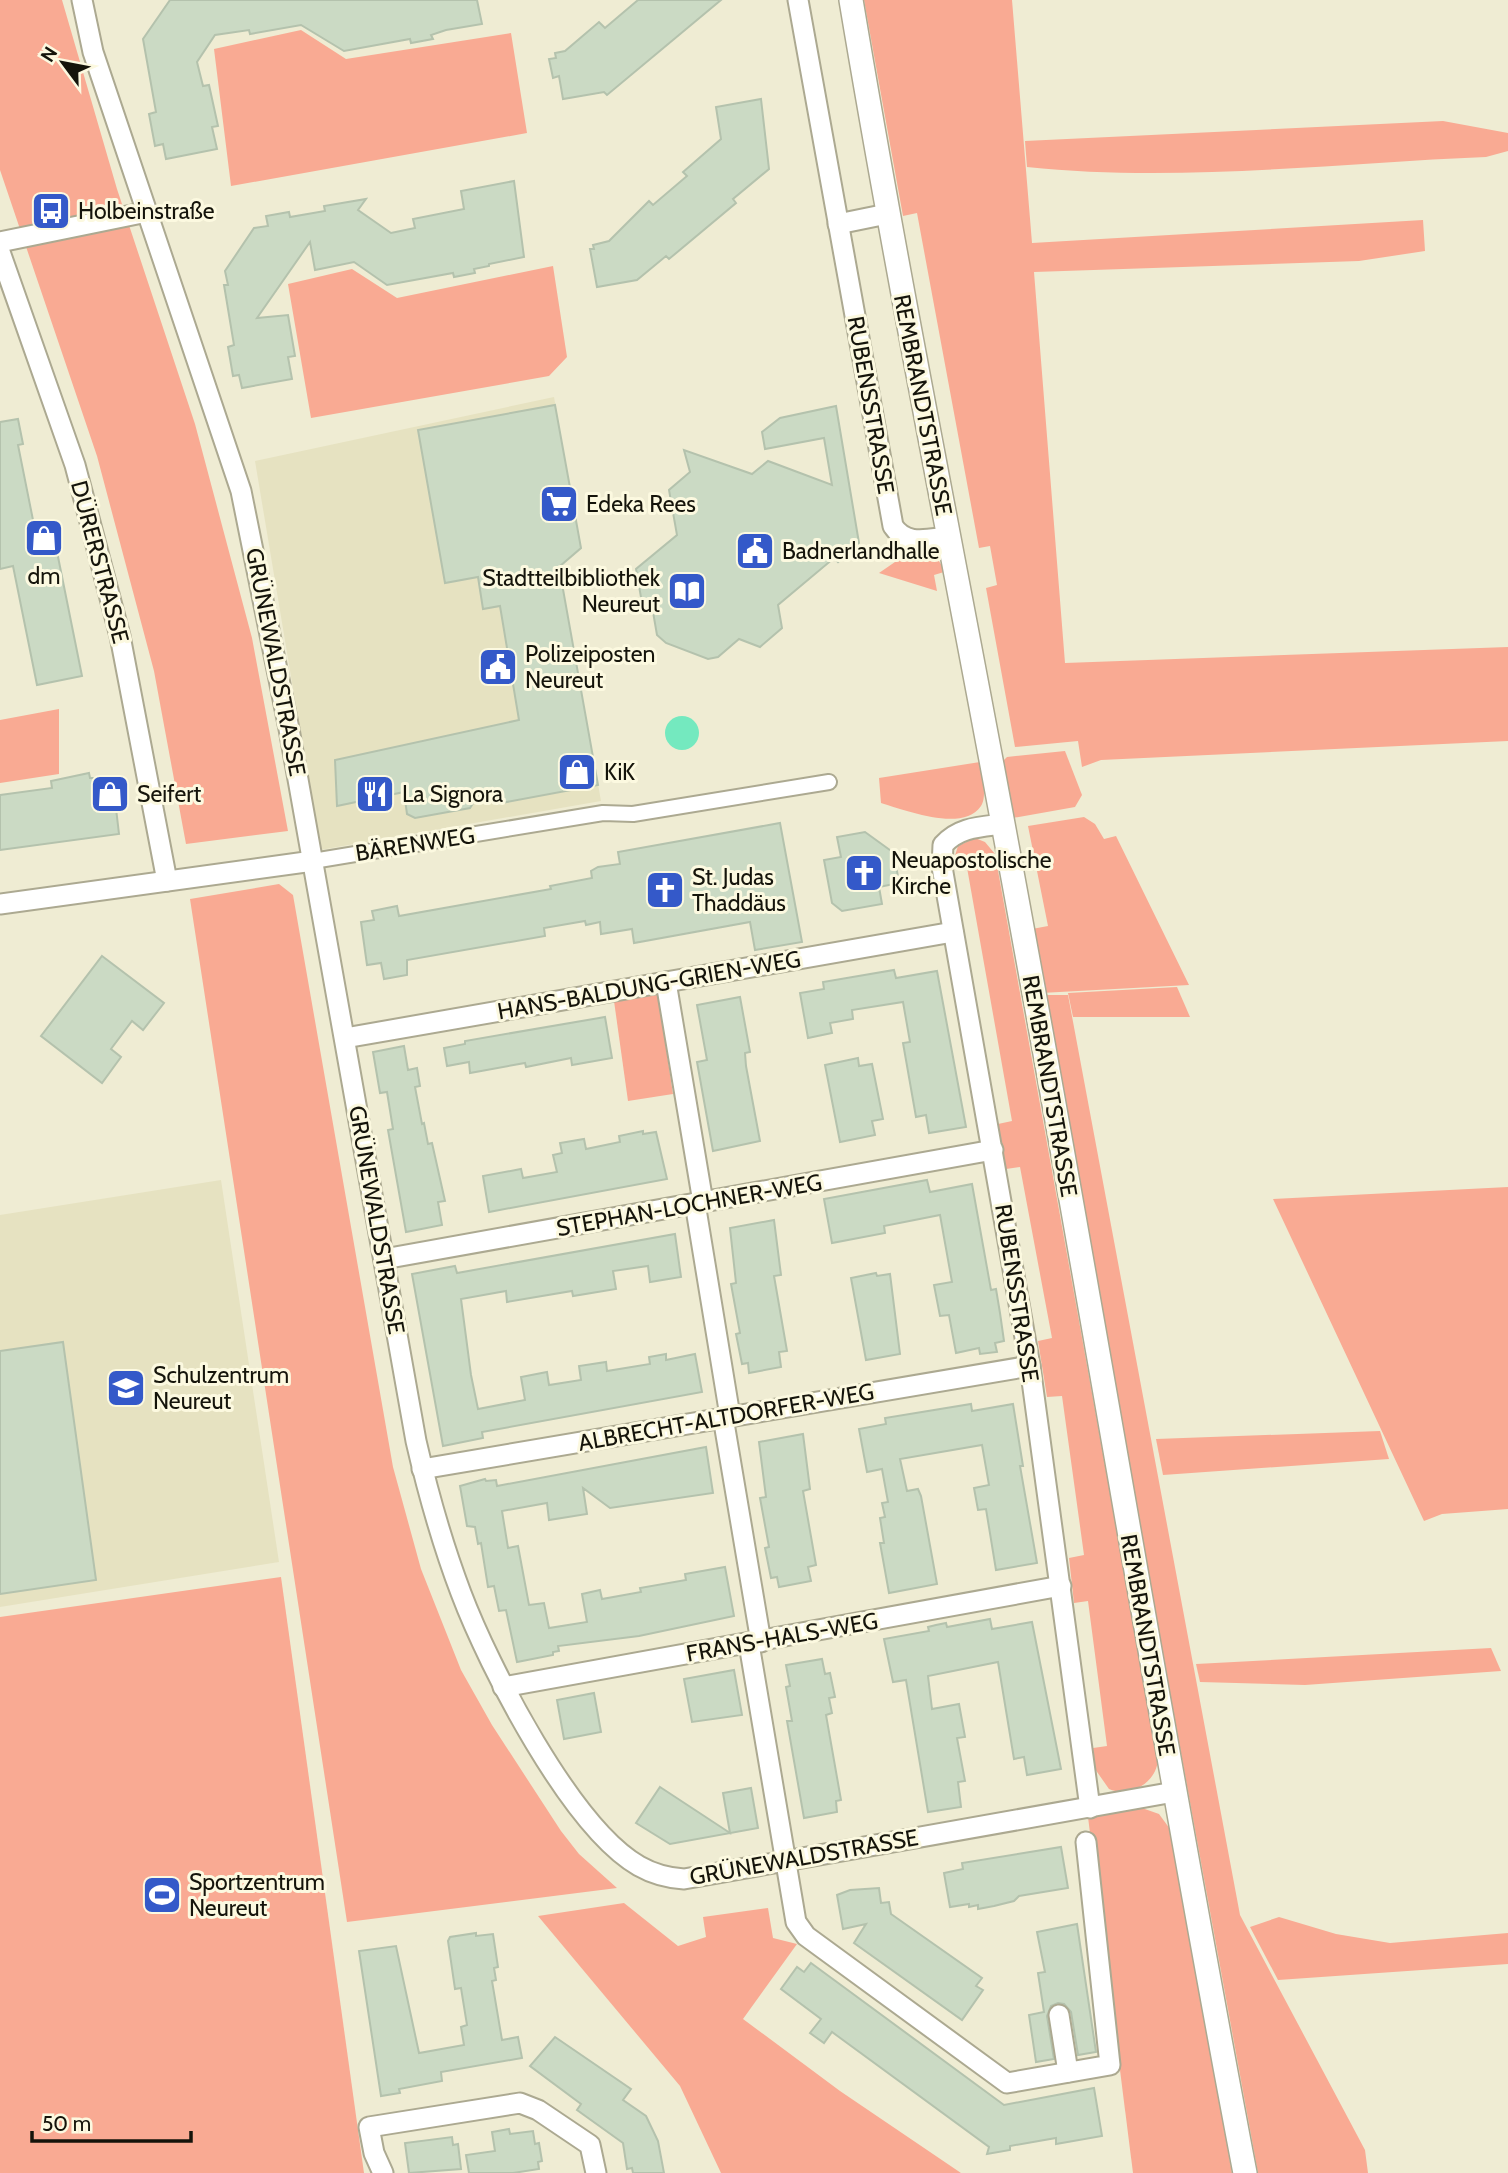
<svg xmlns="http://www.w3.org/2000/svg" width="1508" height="2173" font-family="Cabin,sans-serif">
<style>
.built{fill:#e6e2c1}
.green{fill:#f9aa93}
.water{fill:#74e9bf}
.building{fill:#cbdac4;stroke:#b4c2ad;stroke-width:2}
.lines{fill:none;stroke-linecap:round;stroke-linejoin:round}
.pedestrian-casing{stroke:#aca991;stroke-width:18}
.minor-casing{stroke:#aca991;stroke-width:23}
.tertiary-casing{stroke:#aca991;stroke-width:26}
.pedestrian{stroke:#fff;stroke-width:14}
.minor{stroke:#fff;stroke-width:19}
.tertiary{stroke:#fff;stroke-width:23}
.labels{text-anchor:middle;stroke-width:6;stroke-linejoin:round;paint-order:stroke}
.poi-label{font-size:23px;fill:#15140b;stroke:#fcf9e0;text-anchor:start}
.street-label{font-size:23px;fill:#15140b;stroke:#fcf9e0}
</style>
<rect width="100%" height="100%" fill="#efecd3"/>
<g class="built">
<path d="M554,397L581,548L558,564L601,801L320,850L255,461Z"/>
<path d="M221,1180L279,1562L0,1607V1215Z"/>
</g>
<g class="green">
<path d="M0,0H62L117,189L195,424L252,638L288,831L186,844L154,671L97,456L0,170Z"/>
<path d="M864,0H1012L1032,243L1423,220L1425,251L1359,261L1034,272L1065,663L1508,647V741L1101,760L1082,767L1078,741L1015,747L986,588L997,585L990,546L979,548L917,213L903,216Z"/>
<path d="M301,30L346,59L511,33L527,133L231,186L214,49Z"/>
<path d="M1443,121L1508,133V151L1486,157C1336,163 1177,183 1027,167L1025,141Z"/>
<path d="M553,266L567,357L549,376L311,418L288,284L352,269L397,298Z"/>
<path d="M911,551C927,552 940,555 944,572L934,575L937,591L879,573Z"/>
<path d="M59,709V774L0,783V720Z"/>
<path d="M1065,751L1082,795L1075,807L1013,818L1001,763L1007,757Z"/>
<path d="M980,762C981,774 988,796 981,806C963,833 905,810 881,803L879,778Z"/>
<path d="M1084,817L1095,824L1104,839L1116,836L1189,985L1041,993L1032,929L1048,926L1028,826Z"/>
<path d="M975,838L985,842L995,854L1158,1760C1156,1783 1130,1798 1109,1789L1095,1769L1093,1748L1107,1746L1088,1601L1074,1603L1069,1558L1084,1555L1062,1396L1047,1397L1038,1341L1052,1338L1020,1167L1006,1169L998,1124L1012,1121L966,862L952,865L958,846Z"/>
<path d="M279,884L293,895L393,1467L421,1569L461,1670L492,1725L561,1831L579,1854L617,1888L347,1922L190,899Z"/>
<path d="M1177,987L1190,1017H1073L1068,993Z"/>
<path d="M658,995L673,1094L628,1101L614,1001Z"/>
<path d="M1042,995H1068L1240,1915L1365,2150L1368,2173H1258Z"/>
<path d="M1508,1187V1509L1442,1514L1424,1521L1273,1199Z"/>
<path d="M1380,1431L1389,1459L1163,1475L1156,1439Z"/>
<path d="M281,1577L364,2173H0V1617Z"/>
<path d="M1491,1648L1501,1671L1305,1685L1200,1682L1196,1664Z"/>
<path d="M1142,1808L1159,1814L1170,1829L1232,2173H1133L1088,1817Z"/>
<path d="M624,1903L678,1946L706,1937L703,1917L768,1908L773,1938L797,1944L743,2019L840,2091L961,2173H721L680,2086L538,1916Z"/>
<path d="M1279,1917L1336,1934L1390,1943L1508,1933V1964L1278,1980L1250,1927Z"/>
</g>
<circle class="water" cx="682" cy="733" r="17"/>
<g class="building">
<path d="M170,0H477L482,24L446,30L431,35L433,39L411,43L410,39L344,51L301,25L250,34L249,30L215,35L197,62L203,86L209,85L218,126L212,127L217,149L166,159L163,144L155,146L149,114L156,112L143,39Z"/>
<path d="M638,0H721L607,95L604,92L563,99L559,76L553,78L549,59L556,58L555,53L565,51L599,22L605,28Z"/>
<path d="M761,99L769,169L733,199L736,203L669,259L666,256L637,280L597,287L590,249H594L593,245L609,241L649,201L653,205L687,176L683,172L721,139L716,107Z"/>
<path d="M514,181L524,257L489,264V266L474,269L475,273L454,277L453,273L387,285L354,262L315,270L310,242L257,318L288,315L295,356L288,357L292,379L242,388L239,375L233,376L228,347L234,345L224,285H228L225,271L254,228L268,226L266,216L289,212L290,217L325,211L324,206L366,199L358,210L391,233L415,228L413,219L464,209L461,191Z"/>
<path d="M555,405L581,548L559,567L598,785L496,804L480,792L470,808L415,818L407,814L404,792L337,806L335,760L519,720L500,606L483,609L478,577L445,583L418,430Z"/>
<path d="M836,406L859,543L838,562L834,558L778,605L782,628L760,647L739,639L718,657L708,659L666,643L657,635L652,606L642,603L636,569L677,535L669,490L690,472L684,450L752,474L768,461L832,485L824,438L765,449L762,432L780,418Z"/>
<path d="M18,419L23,444L18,445L36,535L53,532L82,676L37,685L13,566L0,569V422Z"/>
<path d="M89,773L90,778H107V784L113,783L119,834L0,850V795L52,788L51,781Z"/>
<path d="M780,823L802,942L755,950L750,922L634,943L632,929L601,934L600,922L586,925L585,921L544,928L545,936L407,960V975L384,979L381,963L367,965L361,922L374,920L372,911L397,906L399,916L551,889L550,886L592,878L591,871L598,867L620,864L618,852Z"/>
<path d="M865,832L894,853L899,883L879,887L882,904L842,911L832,903L824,860L841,857L837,837Z"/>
<path d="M102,956L164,1003L143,1030L132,1021L111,1049L121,1057L102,1083L41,1036Z"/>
<path d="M894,970L896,978L937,971L966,1127L929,1133L926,1115L916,1117L903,1043L910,1042L903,1002L852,1010L853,1019L830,1023L832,1033L808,1038L800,993L824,989L823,982Z"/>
<path d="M740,997L750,1052L745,1053L746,1066L760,1141L713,1151L697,1062L707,1060L697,1005Z"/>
<path d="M605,1017L612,1058L572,1065L571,1058L526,1067L525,1063L470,1073L469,1062L447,1066L444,1048L465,1044V1041Z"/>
<path d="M404,1046L408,1070L417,1068L420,1086L415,1087L422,1124L424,1123L428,1144L432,1143L445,1201L438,1202L442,1225L406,1232L388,1130L393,1129L387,1092L380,1093L373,1052Z"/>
<path d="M858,1058L859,1066L872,1064L883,1119L872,1121L875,1135L840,1142L825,1065Z"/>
<path d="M643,1131V1134L656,1132L667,1179L489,1212L483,1176L521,1169L523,1178L557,1172L553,1155L562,1153L560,1143L584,1139L586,1149L620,1142L619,1136Z"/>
<path d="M927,1180L930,1192L972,1184L991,1290L996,1289L1000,1313L1004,1341L995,1343L997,1352L980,1354L979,1348L956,1353L949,1315L940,1316L934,1285L952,1282L940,1215L884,1226L885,1233L832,1243L824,1199Z"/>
<path d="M774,1220L781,1275L774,1276L787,1351L779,1352L781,1367L749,1373L748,1363L742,1364L736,1334L740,1333L731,1284L736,1283L730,1228Z"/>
<path d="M675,1234L681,1277L650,1282L648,1266L613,1271L616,1289L573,1296L572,1291L507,1302L506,1291L461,1299L471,1375L478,1409L525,1400L521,1377L547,1372L549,1385L581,1380L579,1366L606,1362L607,1371L650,1364L649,1357L666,1354V1360L695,1354L702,1392L482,1432L483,1438L443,1446L412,1274L455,1266L457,1273Z"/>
<path d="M876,1273L877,1276L890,1274L900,1354L866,1360L851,1278Z"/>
<path d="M63,1342L96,1580L0,1594V1351Z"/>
<path d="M971,1404L972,1411L1013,1404L1023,1466H1020L1037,1563L996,1570L986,1509L978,1510L974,1488L989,1485L982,1445L900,1459L907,1491L918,1489L921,1496L937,1584L889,1593L880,1543H884L880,1518L885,1517L882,1503L888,1502L882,1469L867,1472L859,1429L886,1424L885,1418Z"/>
<path d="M803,1434L810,1489L803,1491L816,1565L808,1567L811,1581L779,1587L777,1577L771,1578L765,1548L769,1547L760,1498L766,1497L759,1442Z"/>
<path d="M706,1447L713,1493L610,1508L583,1488L587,1514L549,1520L547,1503L502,1511L508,1548L518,1546L529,1605L544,1603L549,1628L587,1622L582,1594L600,1590L602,1599L641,1592L640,1588L686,1580L685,1574L725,1567L734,1616L639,1636L558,1646L559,1651L553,1652V1655L517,1662L506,1610L499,1611L494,1586L488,1587L481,1543L478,1544L475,1527L467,1526L460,1486L485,1479L486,1481L496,1480L497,1486Z"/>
<path d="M990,1619L992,1629L1032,1622L1061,1769L1027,1775L1024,1757L1014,1759L998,1662L928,1676L932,1709L959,1704L965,1737L957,1738L965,1781L958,1782L961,1807L928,1812L906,1680L893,1682L884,1639L929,1631L928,1627L936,1625L946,1623L947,1627Z"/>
<path d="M822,1659L825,1674L830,1673L835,1697L829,1698L832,1713L826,1715L841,1800L836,1801L837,1812L804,1818L787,1721H792L786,1687L790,1686L786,1665Z"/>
<path d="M734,1670L742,1715L692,1722L684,1679Z"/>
<path d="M594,1693L601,1732L564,1739L557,1700Z"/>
<path d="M660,1787L730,1833L723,1793L751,1788L758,1828L670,1844L636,1823Z"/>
<path d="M1061,1847L1068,1888L1019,1896L1014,1901L994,1906L978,1909V1905L969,1907V1904L950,1907L944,1873L963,1869L962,1863Z"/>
<path d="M879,1888L881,1903L889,1902L891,1914L982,1978L976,1986L983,1990L962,2020L854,1943L866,1924L843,1929L837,1895L850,1890Z"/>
<path d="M1077,1924L1096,2052L1078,2055L1071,2012L1064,2004L1058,2003L1051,2006L1047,2016L1054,2059L1036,2062L1029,2015L1044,2012L1038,1973L1045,1972L1037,1932Z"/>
<path d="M476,1933V1936L493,1934L498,1967L494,1968L496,1980L492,1981L502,2040L518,2037L522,2058L441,2072L442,2081L399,2089L400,2093L381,2096L359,1951L396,1946L419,2053L464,2045L461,2027L467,2025L461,1988L455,1989L448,1941L450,1937Z"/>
<path d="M811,1963L1004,2105L1094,2088L1102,2136L1056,2144V2138L1010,2146V2150L987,2154L989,2147L832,2032L824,2043L810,2033L821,2019L781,1989L797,1967L804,1972Z"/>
<path d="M555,2037L631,2089L623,2100L646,2116L658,2141L664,2173H633L632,2168L627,2169L623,2143L577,2110L581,2104L530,2066Z"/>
<path d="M509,2129L510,2134L533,2131L535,2144L539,2143L542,2161L538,2162L539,2169L513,2173H469L466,2155L495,2151L492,2132Z"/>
<path d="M452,2137L453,2145L458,2144L461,2169L409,2173L405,2143Z"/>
</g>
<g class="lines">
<g class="pedestrian-casing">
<path id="pedestrian" d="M313,861L603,813L633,814L829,782"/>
</g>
<g class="minor-casing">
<g id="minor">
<path d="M82,0L93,52L241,491L289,729L416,1441C428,1493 442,1543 461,1593C489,1667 571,1827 639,1866C653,1874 668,1878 684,1879L1174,1792"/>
<path d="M798,0L893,526C906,546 927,539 948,537"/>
<path d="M838,224L887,214"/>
<path d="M0,242L147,212"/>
<path d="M0,252L75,465L120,636L167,881"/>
<path d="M1003,824C980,827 959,827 943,845L942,867L1030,1366L1090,1808"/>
<path d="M0,904L313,861"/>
<path d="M666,982L703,1202"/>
<path d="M345,1038L953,932"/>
<path d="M695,1203L730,1416"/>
<path d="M384,1259L993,1150"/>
<path d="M723,1417L761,1642"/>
<path d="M422,1469L1030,1366"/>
<path d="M749,1644L796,1922L806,1936L1007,2083L1110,2065L1086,1842"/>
<path d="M503,1687L1061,1586"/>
<path d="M1059,2015L1068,2072"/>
<path d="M383,2173L374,2153L369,2127L520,2103L538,2110L590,2145L596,2173"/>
</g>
</g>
<g class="tertiary-casing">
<path id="tertiary" d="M851,0C904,317 969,633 1026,949C1101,1357 1167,1766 1245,2173"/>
</g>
<use href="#pedestrian" class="pedestrian"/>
<use href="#minor" class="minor"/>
<use href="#tertiary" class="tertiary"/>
</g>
<defs>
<g id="bus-square" transform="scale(2.0125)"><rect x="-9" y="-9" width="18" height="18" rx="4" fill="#3459c9" stroke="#fcf9e0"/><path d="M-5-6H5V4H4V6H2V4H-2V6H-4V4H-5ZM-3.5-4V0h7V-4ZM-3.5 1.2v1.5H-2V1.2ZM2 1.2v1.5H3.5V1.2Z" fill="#fff"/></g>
<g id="supermarket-square" transform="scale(2.0125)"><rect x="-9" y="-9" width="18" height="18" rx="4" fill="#3459c9" stroke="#fcf9e0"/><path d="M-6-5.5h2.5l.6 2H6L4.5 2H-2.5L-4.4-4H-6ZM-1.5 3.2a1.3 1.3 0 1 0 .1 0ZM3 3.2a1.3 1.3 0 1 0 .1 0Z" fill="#fff"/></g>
<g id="shop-square" transform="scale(2.0125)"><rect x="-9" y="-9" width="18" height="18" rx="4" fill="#3459c9" stroke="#fcf9e0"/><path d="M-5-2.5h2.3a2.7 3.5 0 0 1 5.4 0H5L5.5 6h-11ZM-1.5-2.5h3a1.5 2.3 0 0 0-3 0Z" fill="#fff"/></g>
<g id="civic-square" transform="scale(2.0125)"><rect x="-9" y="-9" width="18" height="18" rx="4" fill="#3459c9" stroke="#fcf9e0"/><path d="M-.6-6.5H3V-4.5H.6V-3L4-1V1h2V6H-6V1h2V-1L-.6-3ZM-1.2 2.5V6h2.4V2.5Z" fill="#fff"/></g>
<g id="library-square" transform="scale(2.0125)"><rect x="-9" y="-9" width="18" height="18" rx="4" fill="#3459c9" stroke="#fcf9e0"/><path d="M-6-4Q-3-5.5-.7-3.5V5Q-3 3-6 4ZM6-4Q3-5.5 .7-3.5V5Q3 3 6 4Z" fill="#fff"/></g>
<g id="restaurant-square" transform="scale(2.0125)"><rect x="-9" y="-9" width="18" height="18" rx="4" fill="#3459c9" stroke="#fcf9e0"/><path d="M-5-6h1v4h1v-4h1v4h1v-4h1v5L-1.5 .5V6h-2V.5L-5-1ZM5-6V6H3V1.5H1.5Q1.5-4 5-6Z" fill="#fff"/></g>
<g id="church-square" transform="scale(2.0125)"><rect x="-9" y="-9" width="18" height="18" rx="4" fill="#3459c9" stroke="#fcf9e0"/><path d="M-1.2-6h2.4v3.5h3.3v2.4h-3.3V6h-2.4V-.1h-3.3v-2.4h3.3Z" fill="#fff"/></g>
<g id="school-square" transform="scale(2.0125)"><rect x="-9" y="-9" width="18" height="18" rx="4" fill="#3459c9" stroke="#fcf9e0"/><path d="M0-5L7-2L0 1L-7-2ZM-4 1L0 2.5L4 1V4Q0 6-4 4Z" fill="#fff"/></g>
<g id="stadium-square" transform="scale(2.0125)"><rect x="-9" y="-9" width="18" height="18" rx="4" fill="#3459c9" stroke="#fcf9e0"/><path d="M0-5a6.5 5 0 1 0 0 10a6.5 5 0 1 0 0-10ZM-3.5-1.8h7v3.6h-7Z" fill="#fff"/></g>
</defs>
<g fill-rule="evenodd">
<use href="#bus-square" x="51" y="211"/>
<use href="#supermarket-square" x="559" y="504"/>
<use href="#shop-square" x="44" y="538"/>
<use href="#civic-square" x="755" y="551"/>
<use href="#library-square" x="687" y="591"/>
<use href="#civic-square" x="498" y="667"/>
<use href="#shop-square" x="577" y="772"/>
<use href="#shop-square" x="110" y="794"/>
<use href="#restaurant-square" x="375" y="794"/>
<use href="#church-square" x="864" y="873"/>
<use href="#church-square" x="665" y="890"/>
<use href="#school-square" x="126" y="1388"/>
<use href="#stadium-square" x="162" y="1895"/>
</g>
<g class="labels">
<g class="poi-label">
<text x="78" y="219">Holbeinstraße</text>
<text x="586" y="512">Edeka Rees</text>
<text x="782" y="559">Badnerlandhalle</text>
<text x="44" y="584" text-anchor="middle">dm</text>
<text x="660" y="586" text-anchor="end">Stadtteilbibliothek<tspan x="660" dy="26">Neureut</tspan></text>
<text x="525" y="662">Polizeiposten<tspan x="525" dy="26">Neureut</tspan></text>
<text x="604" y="780">KiK</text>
<text x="137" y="802">Seifert</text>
<text x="402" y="802">La Signora</text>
<text x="891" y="868">Neuapostolische<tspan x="891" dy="26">Kirche</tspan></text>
<text x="692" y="885">St. Judas<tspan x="692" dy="26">Thaddäus</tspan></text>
<text x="153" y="1383">Schulzentrum<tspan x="153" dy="26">Neureut</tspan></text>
<text x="189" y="1890">Sportzentrum<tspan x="189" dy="26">Neureut</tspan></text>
</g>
<g class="street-label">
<text transform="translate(871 405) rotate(80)" y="8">RUBENSSTRASSE</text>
<text transform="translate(923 405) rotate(79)" y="8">REMBRANDTSTRASSE</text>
<text transform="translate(100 562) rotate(75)" y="8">DÜRERSTRASSE</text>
<text transform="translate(276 662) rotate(79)" y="8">GRÜNEWALDSTRASSE</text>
<text transform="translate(415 844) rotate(-9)" y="8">BÄRENWEG</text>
<text transform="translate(649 985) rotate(-10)" y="8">HANS-BALDUNG-GRIEN-WEG</text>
<text transform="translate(1050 1086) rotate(80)" y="8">REMBRANDTSTRASSE</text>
<text transform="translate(689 1205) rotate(-10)" y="8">STEPHAN-LOCHNER-WEG</text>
<text transform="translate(377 1220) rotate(80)" y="8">GRÜNEWALDSTRASSE</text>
<text transform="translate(1017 1293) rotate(81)" y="8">RUBENSSTRASSE</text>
<text transform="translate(726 1417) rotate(-10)" y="8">ALBRECHT-ALTDORFER-WEG</text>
<text transform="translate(782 1637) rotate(-10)" y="8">FRANS-HALS-WEG</text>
<text transform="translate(1148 1645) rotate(80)" y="8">REMBRANDTSTRASSE</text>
<text transform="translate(804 1857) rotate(-10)" y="8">GRÜNEWALDSTRASSE</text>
</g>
</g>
<g transform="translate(63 63) rotate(302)" stroke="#fcf9e0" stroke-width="5" paint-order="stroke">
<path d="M0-5L12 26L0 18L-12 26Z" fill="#15140b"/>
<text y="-10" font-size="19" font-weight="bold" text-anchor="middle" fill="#15140b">N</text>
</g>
<path d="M32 2131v10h159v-10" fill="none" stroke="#15140b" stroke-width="3.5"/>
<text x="42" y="2131" font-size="21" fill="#15140b" stroke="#fcf9e0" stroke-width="5" paint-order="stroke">50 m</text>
</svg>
